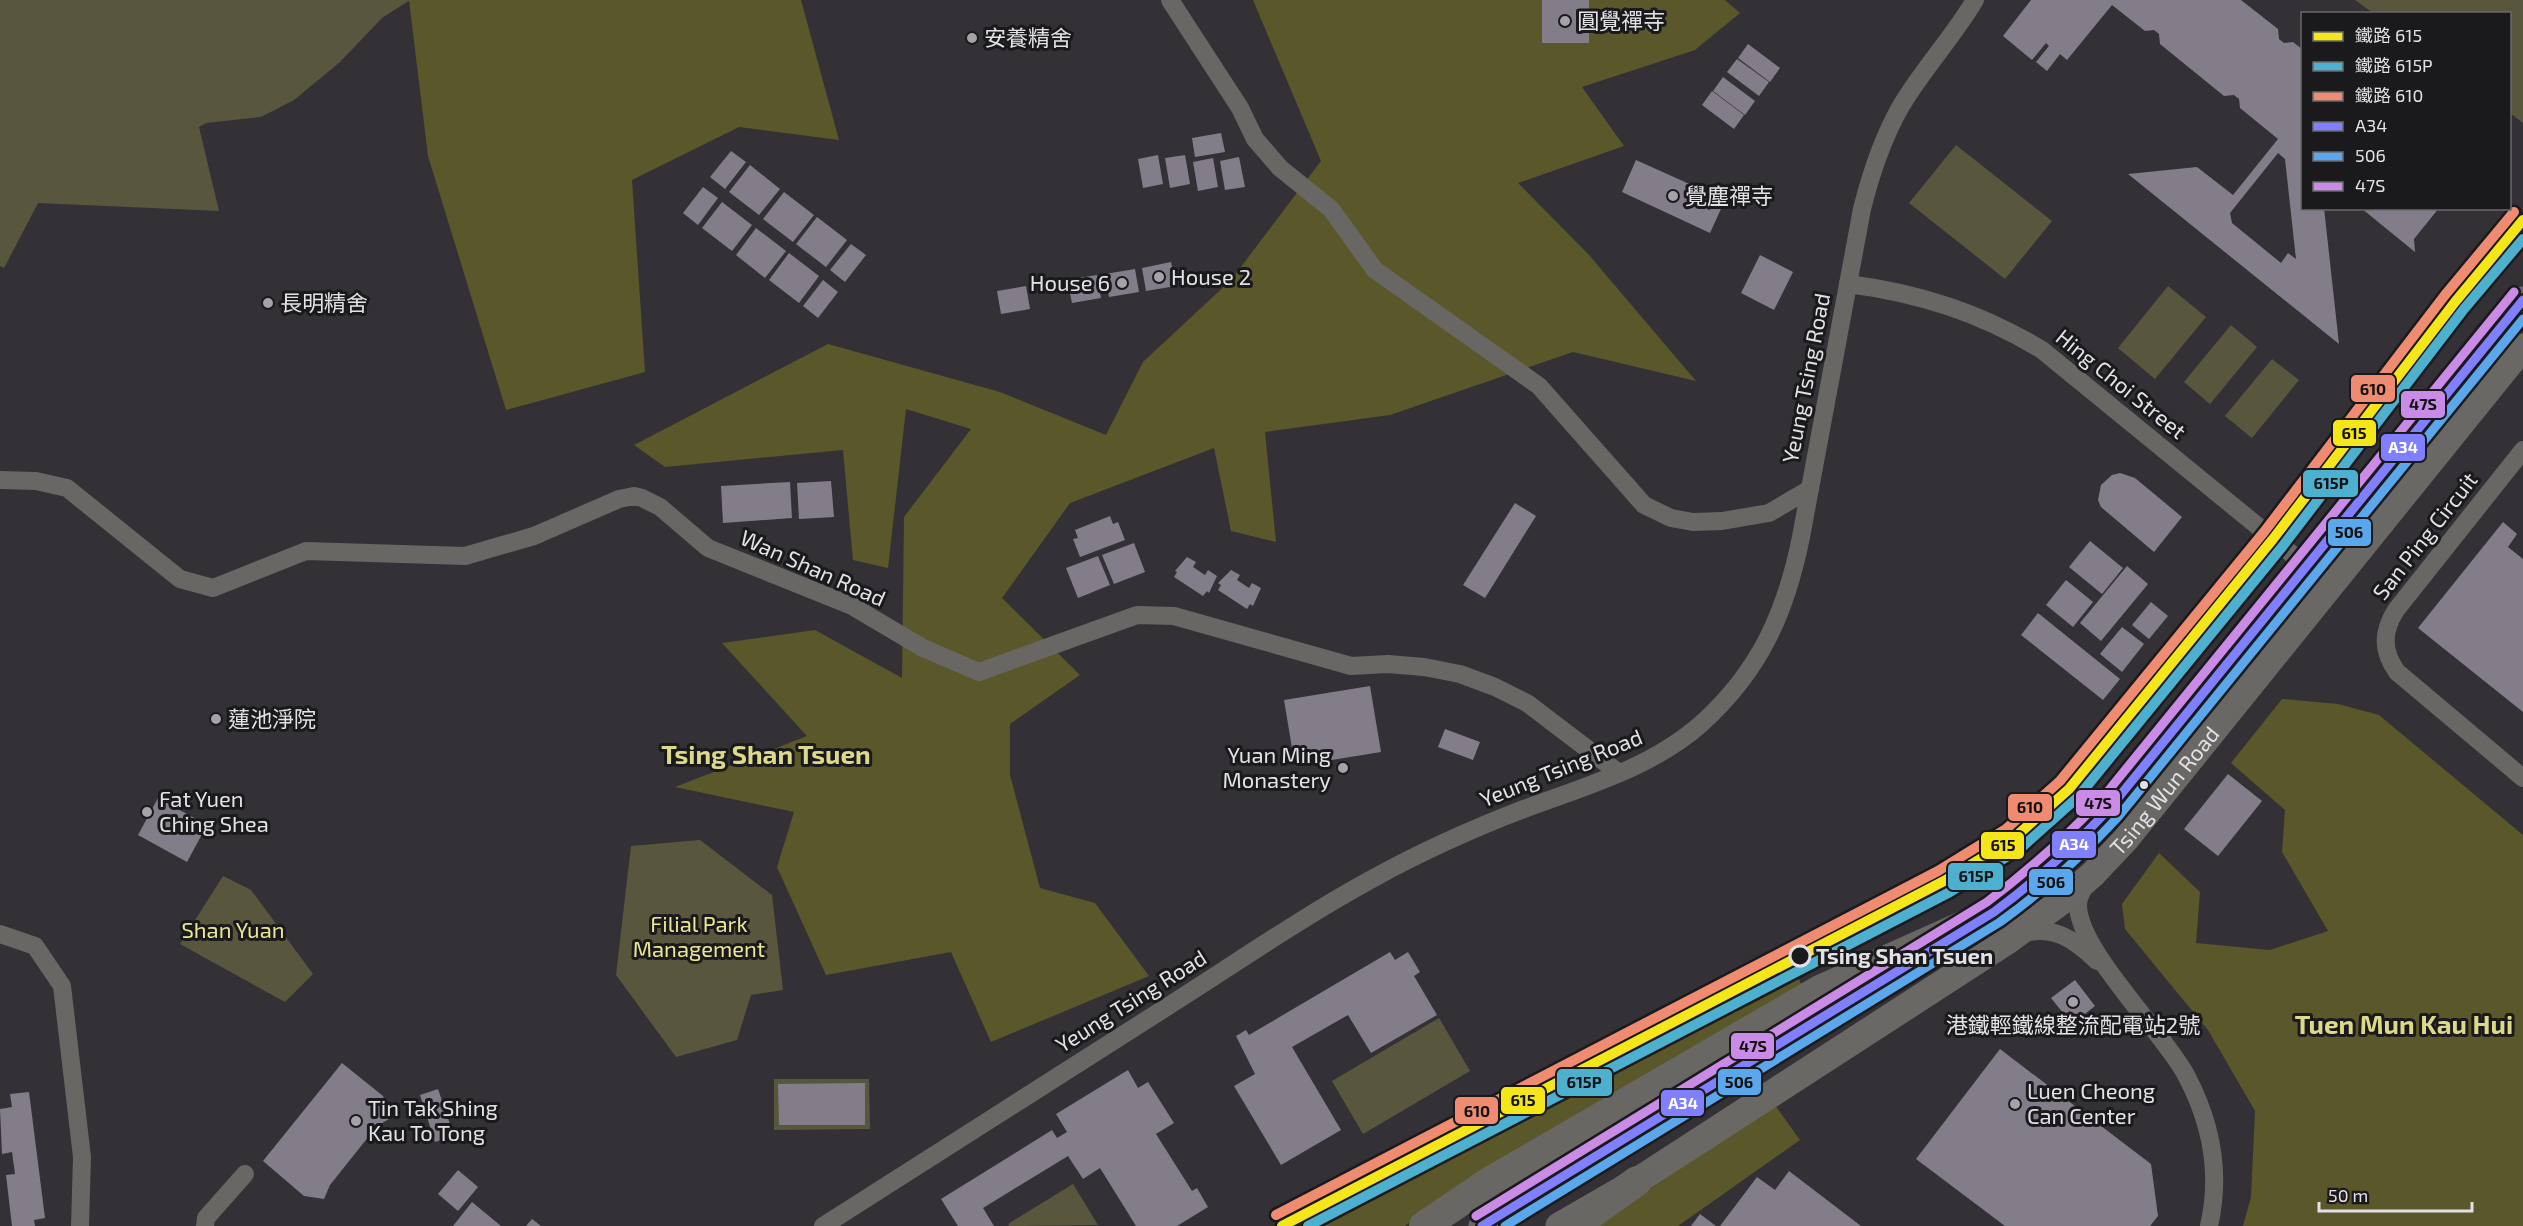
<svg xmlns="http://www.w3.org/2000/svg" width="2523" height="1226" font-family="'Exo 2','Noto Sans TC',sans-serif">
<style>
.green{fill:#58573e}
.forest{fill:#5a572a}
.building{fill:#837d8a;fill-rule:evenodd}
.lines{fill:none;stroke-linecap:round;stroke-linejoin:round}
.street{stroke:#686763;stroke-width:18}
.secondary{stroke:#6a6865;stroke-width:27}
.primary{stroke:#696764;stroke-width:30}
.bus-1-casing{stroke:#1a191c;stroke-width:14}
.bus-2-casing{stroke:#1a191c;stroke-width:14}
.bus-3-casing{stroke:#1a191c;stroke-width:14}
.bus-1{stroke:#8080ff;stroke-width:9}
.bus-2{stroke:#5aa8eb;stroke-width:9}
.bus-3{stroke:#ca8be6;stroke-width:9}
.rail-1-casing{stroke:#1a191c;stroke-width:15}
.rail-2-casing{stroke:#1a191c;stroke-width:15}
.rail-3-casing{stroke:#1a191c;stroke-width:15}
.rail-1{stroke:#f4e619;stroke-width:10}
.rail-2{stroke:#4db0ce;stroke-width:10}
.rail-3{stroke:#ee8b71;stroke-width:10}
.poi-dot{fill:#a5a3a8;stroke:#1a191c;stroke-width:2}
.bus-dot{fill:#e2e1e5;stroke:#1a191c;stroke-width:2}
.stop-dot{fill:#1a191c;stroke:#e2e1e5;stroke-width:3}
.labels{text-anchor:middle;stroke-width:6;stroke-linejoin:round;paint-order:stroke}
.poi-label{font-size:22px;fill:#e2e1e5;stroke:#1a191c;text-anchor:start}
.street-label{font-size:22px;fill:#e2e1e5;stroke:#1a191c}
.park-label{font-size:22px;fill:#eae794;stroke:#1a191c}
.stop-label{font-size:22px;font-weight:bold;fill:#e2e1e5;stroke:#1a191c;text-anchor:start}
.quarter-label{font-size:26px;font-weight:bold;fill:#ddd98b;stroke:#1a191c}
.line-badge{stroke:#1a191c;stroke-width:2}
.badge-label{font-size:16px;text-anchor:middle;font-weight:bold;fill:#fff}
.pale-badge-label{font-size:16px;text-anchor:middle;font-weight:bold;fill:#111}
</style>
<rect width="100%" height="100%" fill="#333136"/>
<g class="green">
<path d="M0,0H410L382,18L340,62L294,100L261,117L206,123L199,127L219,211L38,203L4,268L0,266Z"/>
<path d="M2355,0H2523V123L2510,113V14L2373,13Z"/>
<path d="M1956,145L2052,221L2005,279L1909,203Z"/>
<path d="M2168,286L2206,317L2155,379L2118,348Z"/>
<path d="M2231,325L2257,347L2210,404L2184,382Z"/>
<path d="M2272,359L2299,380L2252,438L2225,416Z"/>
<path d="M700,840L772,895L783,990L751,995L737,1040L676,1057L616,975L631,846Z"/>
<path d="M223,876L251,890L313,974L285,1002L180,944Z"/>
<path d="M1439,1018L1470,1071L1363,1134L1332,1081Z"/>
<path d="M774,1079H869L870,1129L774,1130Z"/>
<path d="M1073,1184L1098,1225L1009,1226L1008,1224Z"/>
</g>
<g class="forest">
<path d="M409,0H801L839,140L739,127L632,180L645,372L506,410L428,156Z"/>
<path d="M1253,0H1725L1740,13L1695,50L1582,87L1624,146L1518,183L1589,255L1696,381L1573,352L1390,415L1265,432L1276,542L1231,531L1214,448L1070,503L1002,598L1080,675L1010,724V775L1040,888L1095,903L1149,976L991,1042L951,952L826,975L777,867L794,812L675,787L807,736L722,643L815,630L902,678L904,517L971,429L906,409L888,568L853,560L843,450L665,467L634,445L828,344L1000,392L1106,435L1143,362L1231,280L1321,161Z"/>
<path d="M2282,699L2338,704L2379,715L2523,835V1226H2243L2251,1197L2255,1111L2208,1030L2125,929L2122,904L2159,853L2200,892L2196,943L2270,950L2328,931L2282,852L2285,810L2231,763Z"/>
<path d="M1798,977L1802,986L1432,1205L1405,1226H1319Z"/>
<path d="M1775,1105L1800,1140L1678,1226H1595Z"/>
</g>
<g class="building">
<rect x="1542" y="0" width="47" height="43"/>
<path d="M2031,0H2241L2278,29L2279,39L2284,43L2293,42L2302,49V208H2324L2339,344L2128,174L2197,167L2233,195L2278,139L2240,108L2239,99L2234,95L2224,96L2160,44L2159,34L2154,30L2145,31L2112,5L2067,60L2060,54L2047,71L2036,62L2049,46L2046,43L2032,60L2003,36ZM2278,153L2285,159L2296,259L2288,253L2281,263L2232,223L2230,213Z"/>
<path d="M1748,44L1780,68L1770,82L1738,58Z"/>
<path d="M1737,59L1769,82L1759,96L1727,72Z"/>
<path d="M1723,77L1755,101L1745,115L1713,91Z"/>
<path d="M1712,91L1744,115L1734,129L1702,105Z"/>
<path d="M1221,133L1225,152L1195,157L1192,138Z"/>
<path d="M731,151L746,162L725,189L710,177Z"/>
<path d="M1158,155L1163,184L1143,188L1138,159Z"/>
<path d="M1185,155L1190,184L1170,188L1165,158Z"/>
<path d="M1239,157L1245,187L1225,190L1220,161Z"/>
<path d="M1213,158L1218,187L1198,191L1193,162Z"/>
<path d="M1636,160L1725,200L1710,233L1622,192Z"/>
<path d="M750,165L780,189L759,215L729,192Z"/>
<path d="M703,187L718,198L698,225L683,213Z"/>
<path d="M784,192L814,215L793,242L763,219Z"/>
<path d="M722,202L752,225L732,251L702,228Z"/>
<path d="M2361,208H2439L2414,239L2415,252Z"/>
<path d="M817,217L847,240L826,267L796,244Z"/>
<path d="M756,228L786,251L765,278L736,255Z"/>
<path d="M851,244L866,255L845,282L830,270Z"/>
<path d="M789,253L819,276L799,303L769,280Z"/>
<path d="M1760,255L1793,272L1774,310L1741,293Z"/>
<path d="M1171,262L1176,286L1146,291L1142,268Z"/>
<path d="M1135,269L1139,292L1109,297L1105,274Z"/>
<path d="M1097,275L1101,298L1072,303L1067,280Z"/>
<path d="M823,280L838,292L818,318L803,306Z"/>
<path d="M1026,286L1030,309L1001,314L997,291Z"/>
<path d="M2120,473L2135,478L2182,517L2154,552L2101,507L2098,500L2101,485L2112,475Z"/>
<path d="M831,481L834,517L799,519L797,483Z"/>
<path d="M790,482L792,518L723,523L721,486Z"/>
<path d="M1515,503L1536,516L1485,598L1463,585Z"/>
<path d="M1110,516L1113,524L1118,522L1125,540L1080,557L1073,539L1078,538L1075,530Z"/>
<path d="M2503,522L2517,534L2508,547L2523,559V712L2418,628Z"/>
<path d="M2090,541L2123,568L2102,594L2069,567Z"/>
<path d="M1134,543L1145,572L1114,584L1102,555Z"/>
<path d="M1098,556L1110,585L1078,598L1066,568Z"/>
<path d="M1187,557L1196,562L1193,567L1205,575L1208,570L1217,576L1209,593L1207,591L1203,596L1174,577L1177,572L1175,571Z"/>
<path d="M2127,566L2148,584L2101,641L2080,623Z"/>
<path d="M1231,570L1240,575L1237,580L1249,588L1252,583L1261,588L1253,606L1250,604L1247,609L1218,590L1221,585L1218,583Z"/>
<path d="M2066,580L2093,602L2073,627L2046,605Z"/>
<path d="M2151,602L2168,616L2149,639L2132,625Z"/>
<path d="M2038,613L2120,679L2103,700L2021,635Z"/>
<path d="M2122,627L2144,644L2122,672L2100,654Z"/>
<path d="M1370,686L1381,752L1295,766L1284,700Z"/>
<path d="M1445,729L1480,742L1473,760L1438,747Z"/>
<path d="M2228,774L2262,801L2218,856L2184,829Z"/>
<path d="M158,798L207,825L187,862L138,835Z"/>
<path d="M1390,952L1395,960L1408,952L1420,972L1414,976L1437,1015L1371,1053L1348,1015L1292,1047L1341,1130L1281,1165L1234,1086L1255,1074L1236,1036L1246,1030L1249,1035Z"/>
<path d="M2075,980L2095,1006L2072,1024L2051,998Z"/>
<path d="M2000,1049L2151,1164L2158,1216L2150,1226H2005L1916,1159Z"/>
<path d="M342,1063L383,1096L390,1115L389,1119L377,1126L330,1185L324,1199L304,1196L263,1161Z"/>
<path d="M1128,1070L1138,1088L1148,1082L1174,1123L1156,1134L1192,1191L1197,1188L1208,1207L1177,1226H1136L1100,1168L1083,1179L1068,1156L983,1208L994,1226H958L941,1199L1052,1130L1057,1138L1067,1132L1056,1114Z"/>
<path d="M865,1083V1125H779L778,1084Z"/>
<path d="M438,1089L454,1136L435,1142L420,1095Z"/>
<path d="M29,1092L45,1218L34,1220L35,1226H12L6,1175L15,1174L12,1152L2,1154L0,1109L12,1107L10,1094Z"/>
<path d="M458,1170L478,1187L458,1211L438,1194Z"/>
<path d="M1789,1171L1861,1226H1720L1757,1177L1775,1190Z"/>
<path d="M472,1202L501,1226H453Z"/>
<path d="M1700,1214L1716,1226H1691Z"/>
<path d="M532,1219L541,1226H526Z"/>
</g>
<g class="lines">
<g class="street">
<path d="M1170,0L1240,108L1255,139L1280,168L1331,209L1375,270L1539,386L1644,505L1671,518L1693,522L1722,521L1769,513L1810,489"/>
<path d="M1848,284C1919,293 1981,313 2042,350L2331,586"/>
<path d="M2523,450L2396,610C2382,632 2382,651 2397,672L2523,778"/>
<path d="M0,480L36,481L67,488L180,579L213,588L306,551L465,556L534,536L619,499L634,496L642,498L660,507L708,548L852,606L923,648L979,672L1137,615L1174,616L1351,666L1388,664L1424,667L1460,674L1495,687L1527,703L1619,773"/>
<path d="M2086,884C2082,891 2078,897 2078,905C2078,950 2163,1032 2186,1075C2211,1122 2221,1174 2209,1226"/>
<path d="M0,934L35,946L62,986L82,1157L80,1226"/>
<path d="M2021,934C2053,924 2075,940 2097,961"/>
<path d="M205,1226L206,1218L245,1174"/>
<path d="M823,1226C940,1152 1056,1077 1173,1003C1239,961 1304,916 1372,879C1421,852 1472,829 1524,809C1586,786 1651,768 1701,724C1760,671 1786,612 1801,537L1862,209C1871,173 1882,139 1901,106C1923,69 1953,37 1975,0"/>
</g>
<g class="secondary">
<path d="M1977,924C2026,891 2068,852 2109,809L2523,300"/>
<path d="M1482,1226L1937,949"/>
<path id="s1" d="M1559,1226L1637,1181L2006,942L2062,901L2093,874L2126,839L2523,347"/>
</g>
<g class="primary">
<path d="M1424,1226L1491,1181L1820,990L1994,912"/>
<path d="M1574,1226L1637,1181"/>
</g>
<g class="bus-1-casing">
<path id="bus-1" d="M1482,1226L1994,912C2036,881 2073,847 2109,809L2523,300"/>
</g>
<g class="bus-2-casing">
<path id="bus-2" d="M1505,1226L2000,922C2043,891 2082,856 2118,817L2523,319"/>
</g>
<g class="bus-3-casing">
<path id="bus-3" d="M1476,1216L1987,902C2028,871 2065,838 2100,801L2514,292"/>
</g>
<use href="#bus-1" class="bus-1"/>
<use href="#bus-2" class="bus-2"/>
<use href="#bus-3" class="bus-3"/>
<g class="rail-1-casing">
<path id="rail-1" d="M1282,1226L1944,881L2013,839L2069,789L2273,539L2455,302L2523,220"/>
</g>
<g class="rail-2-casing">
<path id="rail-2" d="M1308,1226L1950,892L2021,848L2078,797L2282,547L2464,309L2523,239"/>
</g>
<g class="rail-3-casing">
<path id="rail-3" d="M1276,1215L1938,871L2006,829L2060,781L2264,532L2445,295L2514,212"/>
</g>
<use href="#rail-1" class="rail-1"/>
<use href="#rail-2" class="rail-2"/>
<use href="#rail-3" class="rail-3"/>
</g>
<g class="poi-dot">
<circle cx="1565" cy="21" r="6"/>
<circle cx="972" cy="38" r="6"/>
<circle cx="1673" cy="196" r="6"/>
<circle cx="1159" cy="277" r="6"/>
<circle cx="1122" cy="283" r="6"/>
<circle cx="268" cy="303" r="6"/>
<circle cx="216" cy="719" r="6"/>
<circle cx="1343" cy="768" r="6"/>
<circle cx="147" cy="812" r="6"/>
<circle cx="2073" cy="1002" r="6"/>
<circle cx="2015" cy="1104" r="6"/>
<circle cx="356" cy="1121" r="6"/>
</g>
<circle class="bus-dot" cx="2144" cy="785" r="5"/>
<circle class="stop-dot" cx="1800" cy="956" r="10"/>
<g class="labels">
<g class="poi-label">
<text x="1577" y="29">圓覺禪寺</text>
<text x="984" y="46">安養精舍</text>
<text x="1685" y="204">覺塵禪寺</text>
<text x="1171" y="285">House 2</text>
<text x="1110" y="291" text-anchor="end">House 6</text>
<text x="280" y="311">長明精舍</text>
<text x="228" y="727">蓮池淨院</text>
<text x="1331" y="763" text-anchor="end">Yuan Ming<tspan x="1331" dy="25">Monastery</tspan></text>
<text x="159" y="807">Fat Yuen<tspan x="159" dy="25">Ching Shea</tspan></text>
<text x="2073" y="1033" text-anchor="middle">港鐵輕鐵線整流配電站2號</text>
<text x="2027" y="1099">Luen Cheong<tspan x="2027" dy="25">Can Center</tspan></text>
<text x="368" y="1116">Tin Tak Shing<tspan x="368" dy="25">Kau To Tong</tspan></text>
</g>
<g class="street-label">
<text transform="translate(1806 378) rotate(-79)" y="8">Yeung Tsing Road</text>
<text transform="translate(2121 384) rotate(39)" y="8">Hing Choi Street</text>
<text transform="translate(2425 536) rotate(-52)" y="8">San Ping Circuit</text>
<text transform="translate(813 568) rotate(24)" y="8">Wan Shan Road</text>
<text transform="translate(1561 768) rotate(-22)" y="8">Yeung Tsing Road</text>
<text dy="8" stroke="none"><textPath href="#s1" startOffset="750">Tsing Wun Road</textPath></text>
<text transform="translate(1131 1001) rotate(-32)" y="8">Yeung Tsing Road</text>
</g>
<g class="park-label">
<text x="699" y="932">Filial Park<tspan x="699" dy="25">Management</tspan></text>
<text x="233" y="938">Shan Yuan</text>
</g>
<g class="stop-label">
<text x="1816" y="964">Tsing Shan Tsuen</text>
</g>
<g class="quarter-label">
<text x="766" y="764">Tsing Shan Tsuen</text>
<text x="2404" y="1034">Tuen Mun Kau Hui</text>
</g>
</g>
<g class="line-badge">
<rect x="2350" y="374" width="46" height="29" rx="6" fill="#ee8b71"/>
<rect x="2400" y="390" width="46" height="29" rx="6" fill="#ca8be6"/>
<rect x="2332" y="419" width="45" height="28" rx="6" fill="#f4e619"/>
<rect x="2380" y="433" width="46" height="29" rx="6" fill="#8080ff"/>
<rect x="2302" y="469" width="57" height="29" rx="6" fill="#4db0ce"/>
<rect x="2327" y="518" width="45" height="29" rx="6" fill="#5aa8eb"/>
<rect x="2075" y="789" width="46" height="28" rx="6" fill="#ca8be6"/>
<rect x="2007" y="793" width="46" height="29" rx="6" fill="#ee8b71"/>
<rect x="2051" y="830" width="46" height="29" rx="6" fill="#8080ff"/>
<rect x="1980" y="831" width="45" height="29" rx="6" fill="#f4e619"/>
<rect x="1947" y="862" width="57" height="29" rx="6" fill="#4db0ce"/>
<rect x="2028" y="868" width="46" height="28" rx="6" fill="#5aa8eb"/>
<rect x="1730" y="1032" width="45" height="28" rx="6" fill="#ca8be6"/>
<rect x="1717" y="1068" width="45" height="28" rx="6" fill="#5aa8eb"/>
<rect x="1556" y="1068" width="57" height="29" rx="6" fill="#4db0ce"/>
<rect x="1500" y="1086" width="46" height="29" rx="6" fill="#f4e619"/>
<rect x="1660" y="1089" width="45" height="28" rx="6" fill="#8080ff"/>
<rect x="1454" y="1096" width="45" height="29" rx="6" fill="#ee8b71"/>
</g>
<g class="badge-label">
<text x="2403" y="453">A34</text>
<text x="2074" y="850">A34</text>
<text x="1683" y="1109">A34</text>
</g>
<g class="pale-badge-label">
<text x="2373" y="395">610</text>
<text x="2423" y="410">47S</text>
<text x="2354" y="439">615</text>
<text x="2331" y="489">615P</text>
<text x="2349" y="538">506</text>
<text x="2098" y="809">47S</text>
<text x="2030" y="813">610</text>
<text x="2003" y="851">615</text>
<text x="1976" y="882">615P</text>
<text x="2051" y="888">506</text>
<text x="1753" y="1052">47S</text>
<text x="1739" y="1088">506</text>
<text x="1584" y="1088">615P</text>
<text x="1523" y="1106">615</text>
<text x="1477" y="1117">610</text>
</g>
<rect x="2301" y="12" width="210" height="198" fill="#1a191c" stroke="#6a696c" stroke-width="1.5"/>
<rect x="2313" y="32" width="30" height="9" fill="#f4e619" stroke="#6a696c" stroke-width="1.5"/>
<text x="2355" y="42" font-size="18" fill="#e2e1e5">鐵路 615</text>
<rect x="2313" y="62" width="30" height="9" fill="#4db0ce" stroke="#6a696c" stroke-width="1.5"/>
<text x="2355" y="72" font-size="18" fill="#e2e1e5">鐵路 615P</text>
<rect x="2313" y="92" width="30" height="9" fill="#ee8b71" stroke="#6a696c" stroke-width="1.5"/>
<text x="2355" y="102" font-size="18" fill="#e2e1e5">鐵路 610</text>
<rect x="2313" y="122" width="30" height="9" fill="#8080ff" stroke="#6a696c" stroke-width="1.5"/>
<text x="2355" y="132" font-size="18" fill="#e2e1e5">A34</text>
<rect x="2313" y="152" width="30" height="9" fill="#5aa8eb" stroke="#6a696c" stroke-width="1.5"/>
<text x="2355" y="162" font-size="18" fill="#e2e1e5">506</text>
<rect x="2313" y="182" width="30" height="9" fill="#ca8be6" stroke="#6a696c" stroke-width="1.5"/>
<text x="2355" y="192" font-size="18" fill="#e2e1e5">47S</text>
<path d="M2319 1202v9h153v-9" fill="none" stroke="#e2e1e5" stroke-width="3"/>
<text x="2328" y="1202" font-size="18" fill="#e2e1e5" stroke="#1a191c" stroke-width="4.5" paint-order="stroke">50 m</text>
</svg>
